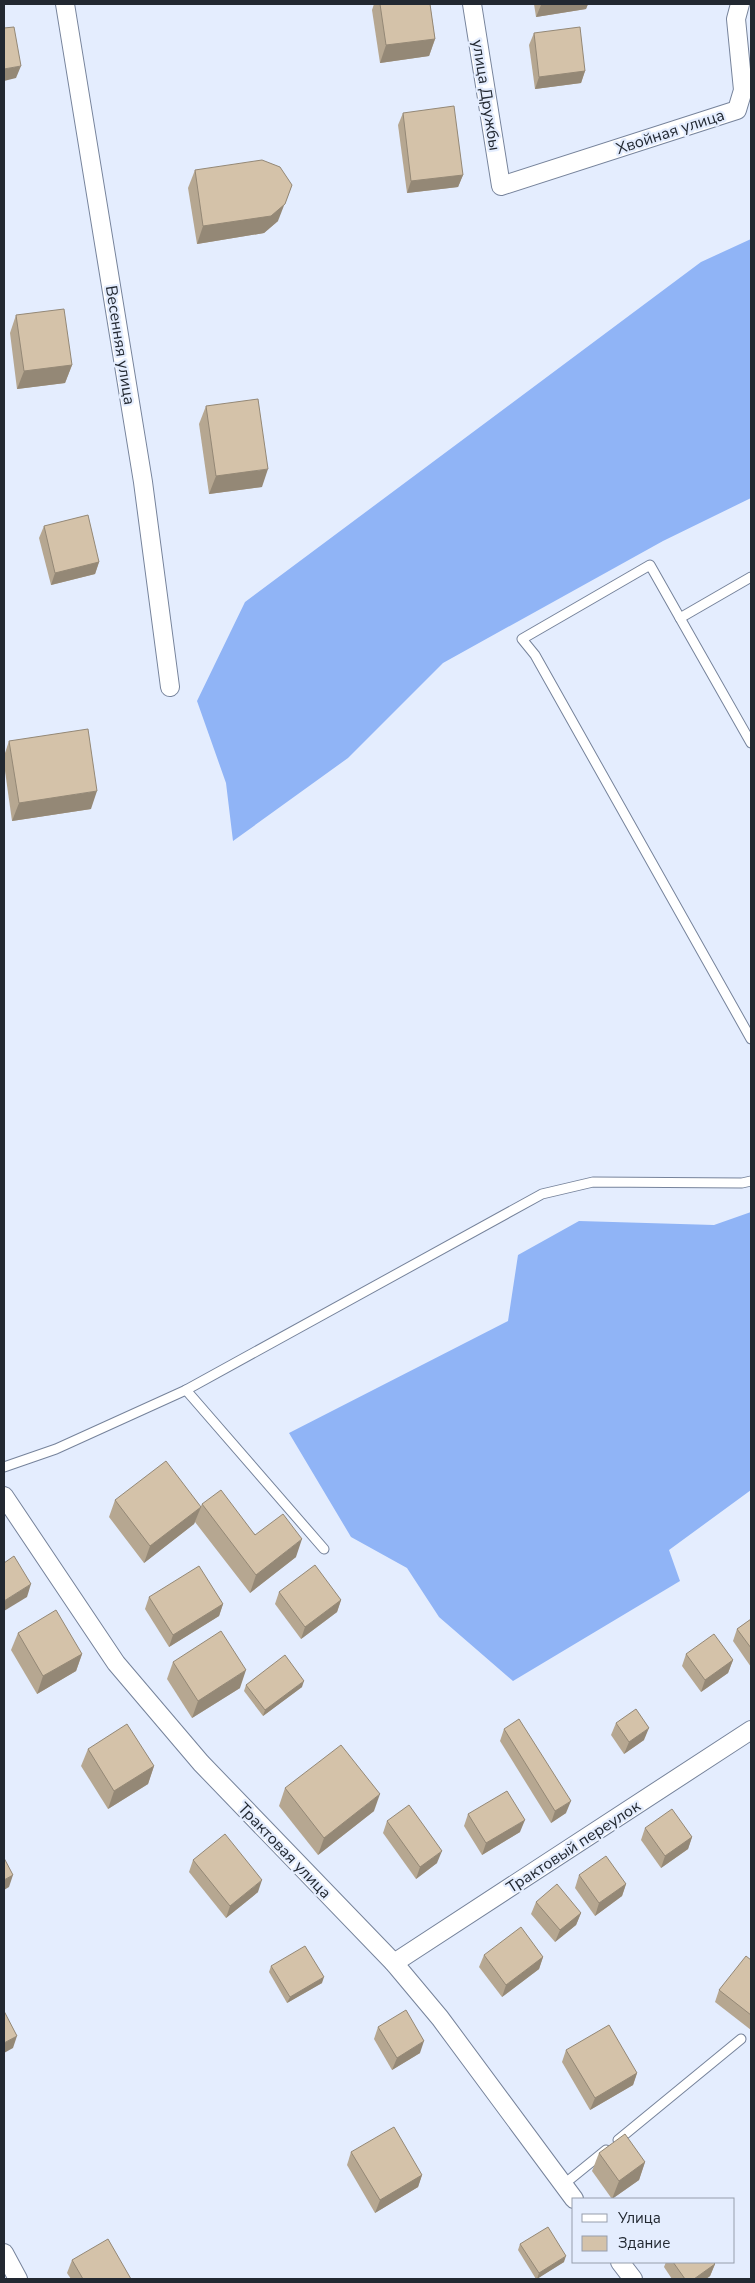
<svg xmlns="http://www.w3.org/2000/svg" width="755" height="2283" font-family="'Nunito Sans',sans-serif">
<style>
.forest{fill:#90b4f6}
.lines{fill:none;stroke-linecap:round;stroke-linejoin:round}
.service-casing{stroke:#76839b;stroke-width:11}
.minor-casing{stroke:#76839b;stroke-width:20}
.service{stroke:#fff;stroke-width:9}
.minor{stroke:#fff;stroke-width:18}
.wall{fill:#b6a791}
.shaded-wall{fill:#948876}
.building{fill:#d4c2a9;stroke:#948876}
.labels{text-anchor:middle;stroke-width:4.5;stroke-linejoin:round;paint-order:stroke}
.street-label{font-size:16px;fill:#222831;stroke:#e4edfe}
</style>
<rect width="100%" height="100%" fill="#e4edfe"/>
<g class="forest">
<path d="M751,239V498L663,541L443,663L348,758L233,841L226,783L197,701L245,602L701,262Z"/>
<path d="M751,1212V1490L669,1550L680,1581L513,1681L439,1617L407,1568L351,1537L289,1433L508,1321L518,1255L579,1221L714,1225Z"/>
</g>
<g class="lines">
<g class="service-casing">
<g id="service">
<path d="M751,577L680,618L650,565L522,639L535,655L751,1039"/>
<path d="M680,618L751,743"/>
<path d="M186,1390L324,1549"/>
<path d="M4,1467L56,1449L186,1390L542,1194L593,1182L742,1183L751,1181"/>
<path d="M618,2140L741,2039"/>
<path d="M563,2185L606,2150"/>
</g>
</g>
<g class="minor-casing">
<g id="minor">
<path d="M65,4L143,482L170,687"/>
<path d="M472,4L501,186L737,110L743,90L736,19L740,4"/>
<path d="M4,1496L116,1663L201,1763L394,1963L440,2018L574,2199"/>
<path d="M394,1963L751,1730"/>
<path d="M4,2253L18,2279"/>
<path d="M620,2262L633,2279"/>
</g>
</g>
<use href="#service" class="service"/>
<use href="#minor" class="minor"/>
</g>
<g class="wall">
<path d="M374,4H430L435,39L429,56L380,63L372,10Z"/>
<path d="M534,4H588L586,9L536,17Z"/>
<path d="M534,33L585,71L581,83L535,89L529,45Z"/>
<path d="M403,113L463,175L458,187L407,193L398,125Z"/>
<path d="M195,170L278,221L264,233L197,244L188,188Z"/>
<path d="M16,315L72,365L65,383L17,389L10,333Z"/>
<path d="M206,406L262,487L209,494L199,424Z"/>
<path d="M44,526L99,562L95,574L51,585L39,538Z"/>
<path d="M9,741L91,809L12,821L4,764V756Z"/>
<path d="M115,1500L201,1506L202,1504L296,1557L250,1593L195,1522L194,1524L144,1563L109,1517Z"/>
<path d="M279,1592L341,1600L337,1612L301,1639L275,1604Z"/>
<path d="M149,1597L223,1604L219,1616L169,1647L145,1609Z"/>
<path d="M751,1619V1667L733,1641L737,1629Z"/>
<path d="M18,1633L82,1654L76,1671L37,1694L11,1650Z"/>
<path d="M686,1654L733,1660L728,1673L701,1692L682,1666Z"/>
<path d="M173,1662L240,1688L192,1718L167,1679Z"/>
<path d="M246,1685L302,1687L263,1716L244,1691Z"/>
<path d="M616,1723L644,1740L624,1754L611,1735Z"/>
<path d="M504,1729L566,1813L551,1823L500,1741Z"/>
<path d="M88,1749L154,1766L148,1784L108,1809L81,1766Z"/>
<path d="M285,1788L374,1811L318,1855L279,1806Z"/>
<path d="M468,1814L520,1832L482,1855L464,1826Z"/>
<path d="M387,1821L437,1863L416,1879L383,1833Z"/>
<path d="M645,1828L692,1837L688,1849L661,1868L641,1840Z"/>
<path d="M193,1860L258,1892L226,1918L189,1872Z"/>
<path d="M579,1875L626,1884L622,1896L595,1916L575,1888Z"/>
<path d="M536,1902L581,1913L576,1925L555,1942L531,1914Z"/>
<path d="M484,1955L543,1957L539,1969L502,1997L479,1967Z"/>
<path d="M751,1960V2030L715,2002L719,1990Z"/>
<path d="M271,1966L322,1983L287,2003L269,1972Z"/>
<path d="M378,2027L420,2053L392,2070L374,2039Z"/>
<path d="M566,2050L637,2073L633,2085L590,2110L562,2062Z"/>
<path d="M351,2152L422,2175L418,2187L375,2213L347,2165Z"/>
<path d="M599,2153L645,2162L639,2180L612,2199L592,2171Z"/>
<path d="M520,2244L564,2262L536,2279L518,2250Z"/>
<path d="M72,2260L131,2279H71L67,2273Z"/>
<path d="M666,2262H713L715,2264L710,2276L706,2279H672L664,2267Z"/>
</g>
<g class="shaded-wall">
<path d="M551,4H588L586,9L536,17L541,5Z"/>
<path d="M435,39L429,56L380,63L386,45Z"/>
<path d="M21,66L16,78L4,81V69Z"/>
<path d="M585,71L581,83L535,89L539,77Z"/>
<path d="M463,175L458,187L407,193L411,181Z"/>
<path d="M292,185L278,221L264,233L197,244L203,226Z"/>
<path d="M72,365L65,383L17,389L24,371Z"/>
<path d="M268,469L262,487L209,494L216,476Z"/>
<path d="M99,562L95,574L51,585L55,573Z"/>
<path d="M97,791L91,809L12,821L19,803Z"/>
<path d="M201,1507L194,1524L144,1563L150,1546Z"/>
<path d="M302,1539L296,1557L250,1593L256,1575Z"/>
<path d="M31,1584L27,1597L4,1611V1601Z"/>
<path d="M341,1600L337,1612L301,1639L305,1627Z"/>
<path d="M223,1604L219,1616L169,1647L173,1635Z"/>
<path d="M82,1654L76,1671L37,1694L43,1676Z"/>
<path d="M733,1660L728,1673L701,1692L705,1680Z"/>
<path d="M246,1670L240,1688L192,1718L198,1701Z"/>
<path d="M304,1681L302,1687L263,1716L265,1710Z"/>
<path d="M649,1728L644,1740L624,1754L629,1742Z"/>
<path d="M154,1766L148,1784L108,1809L114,1791Z"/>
<path d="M380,1794L374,1811L318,1855L324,1838Z"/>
<path d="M571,1801L566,1813L551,1823L555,1811Z"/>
<path d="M525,1820L520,1832L482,1855L486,1843Z"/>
<path d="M692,1837L688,1849L661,1868L665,1856Z"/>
<path d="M442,1851L437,1863L416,1879L420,1867Z"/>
<path d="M13,1875L9,1887L4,1890V1880Z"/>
<path d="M262,1880L258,1892L226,1918L230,1906Z"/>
<path d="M626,1884L622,1896L595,1916L599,1903Z"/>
<path d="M581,1913L576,1925L555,1942L560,1930Z"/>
<path d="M543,1957L539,1969L502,1997L506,1985Z"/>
<path d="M324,1977L322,1983L287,2003L290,1997Z"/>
<path d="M17,2036L13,2048L4,2053V2043Z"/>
<path d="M424,2041L420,2053L392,2070L397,2058Z"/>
<path d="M637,2073L633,2085L590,2110L595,2098Z"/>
<path d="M645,2162L639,2180L612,2199L619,2181Z"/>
<path d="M422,2175L418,2187L375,2213L380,2200Z"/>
<path d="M566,2256L564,2262L537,2279L539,2273Z"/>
<path d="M715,2264L710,2276L706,2279H694Z"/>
</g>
<g class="building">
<path d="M380,4H430L435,39L386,45Z"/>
<path d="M541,4H551L541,5Z"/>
<path d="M14,27L21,66L4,69V28Z"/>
<path d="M580,27L585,71L539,77L534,33Z"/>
<path d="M454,106L463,175L411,181L403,113Z"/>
<path d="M262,160L280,167L292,185L285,204L271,216L203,226L195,170Z"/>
<path d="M64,309L72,365L24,371L16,315Z"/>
<path d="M258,399L268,469L216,476L206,406Z"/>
<path d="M88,515L99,562L55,573L44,526Z"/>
<path d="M88,729L97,791L19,803L9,741Z"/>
<path d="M166,1461L201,1507L150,1546L115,1500Z"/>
<path d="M221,1490L255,1535L283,1514L302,1539L256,1575L202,1504Z"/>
<path d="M14,1556L31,1584L4,1601V1563Z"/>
<path d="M315,1565L341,1600L305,1627L279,1592Z"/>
<path d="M199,1566L223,1604L173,1635L149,1597Z"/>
<path d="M56,1610L82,1654L43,1676L18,1633Z"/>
<path d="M751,1619V1648L737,1629Z"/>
<path d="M221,1631L246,1670L198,1701L173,1662Z"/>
<path d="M714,1634L733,1660L705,1680L686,1654Z"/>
<path d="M285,1655L304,1681L265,1710L246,1685Z"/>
<path d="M636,1709L649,1728L629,1742L616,1723Z"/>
<path d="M519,1719L571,1801L555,1811L504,1729Z"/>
<path d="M127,1724L154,1766L114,1791L88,1749Z"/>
<path d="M341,1745L380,1794L324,1838L285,1788Z"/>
<path d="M507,1791L525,1820L486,1843L468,1814Z"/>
<path d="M409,1805L442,1851L420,1867L387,1821Z"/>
<path d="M672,1809L692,1837L665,1856L645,1828Z"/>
<path d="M225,1834L262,1880L230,1906L193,1860Z"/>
<path d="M606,1856L626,1884L599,1903L579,1875Z"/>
<path d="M4,1858L13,1875L4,1880Z"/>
<path d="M557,1884L581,1913L560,1930L536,1902Z"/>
<path d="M521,1927L543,1957L506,1985L484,1955Z"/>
<path d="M305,1946L324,1977L290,1997L271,1966Z"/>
<path d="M746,1956L751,1960V2015L719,1990Z"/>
<path d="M406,2010L424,2041L397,2058L378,2027Z"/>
<path d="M4,2011L17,2036L4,2043Z"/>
<path d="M609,2025L637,2073L595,2098L566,2050Z"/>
<path d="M394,2127L422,2175L380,2200L351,2152Z"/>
<path d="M625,2134L645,2162L619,2181L599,2153Z"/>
<path d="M548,2227L566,2256L539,2273L520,2244Z"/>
<path d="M108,2239L131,2279H83L72,2260Z"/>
<path d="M673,2262H713L715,2264L694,2279H685Z"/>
</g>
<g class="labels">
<g class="street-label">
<text transform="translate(487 95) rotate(81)" y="6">улица Дружбы</text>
<text transform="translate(670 131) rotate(-18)" y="6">Хвойная улица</text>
<text transform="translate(121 345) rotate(81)" y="6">Весенняя улица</text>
<text transform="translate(573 1846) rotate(-33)" y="6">Трактовый переулок</text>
<text transform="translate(285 1850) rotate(46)" y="6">Трактовая улица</text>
</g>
</g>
<rect width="755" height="2283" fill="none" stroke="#222831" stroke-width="10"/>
<rect x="572" y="2198" width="162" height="65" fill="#e4edfe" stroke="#969eac"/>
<rect x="582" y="2214" width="25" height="8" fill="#ffffff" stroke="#969eac"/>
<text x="618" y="2223" font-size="15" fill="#222831">Улица</text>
<rect x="582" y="2236" width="25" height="15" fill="#d4c2a9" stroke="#969eac"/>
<text x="618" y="2248" font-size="15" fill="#222831">Здание</text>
</svg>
